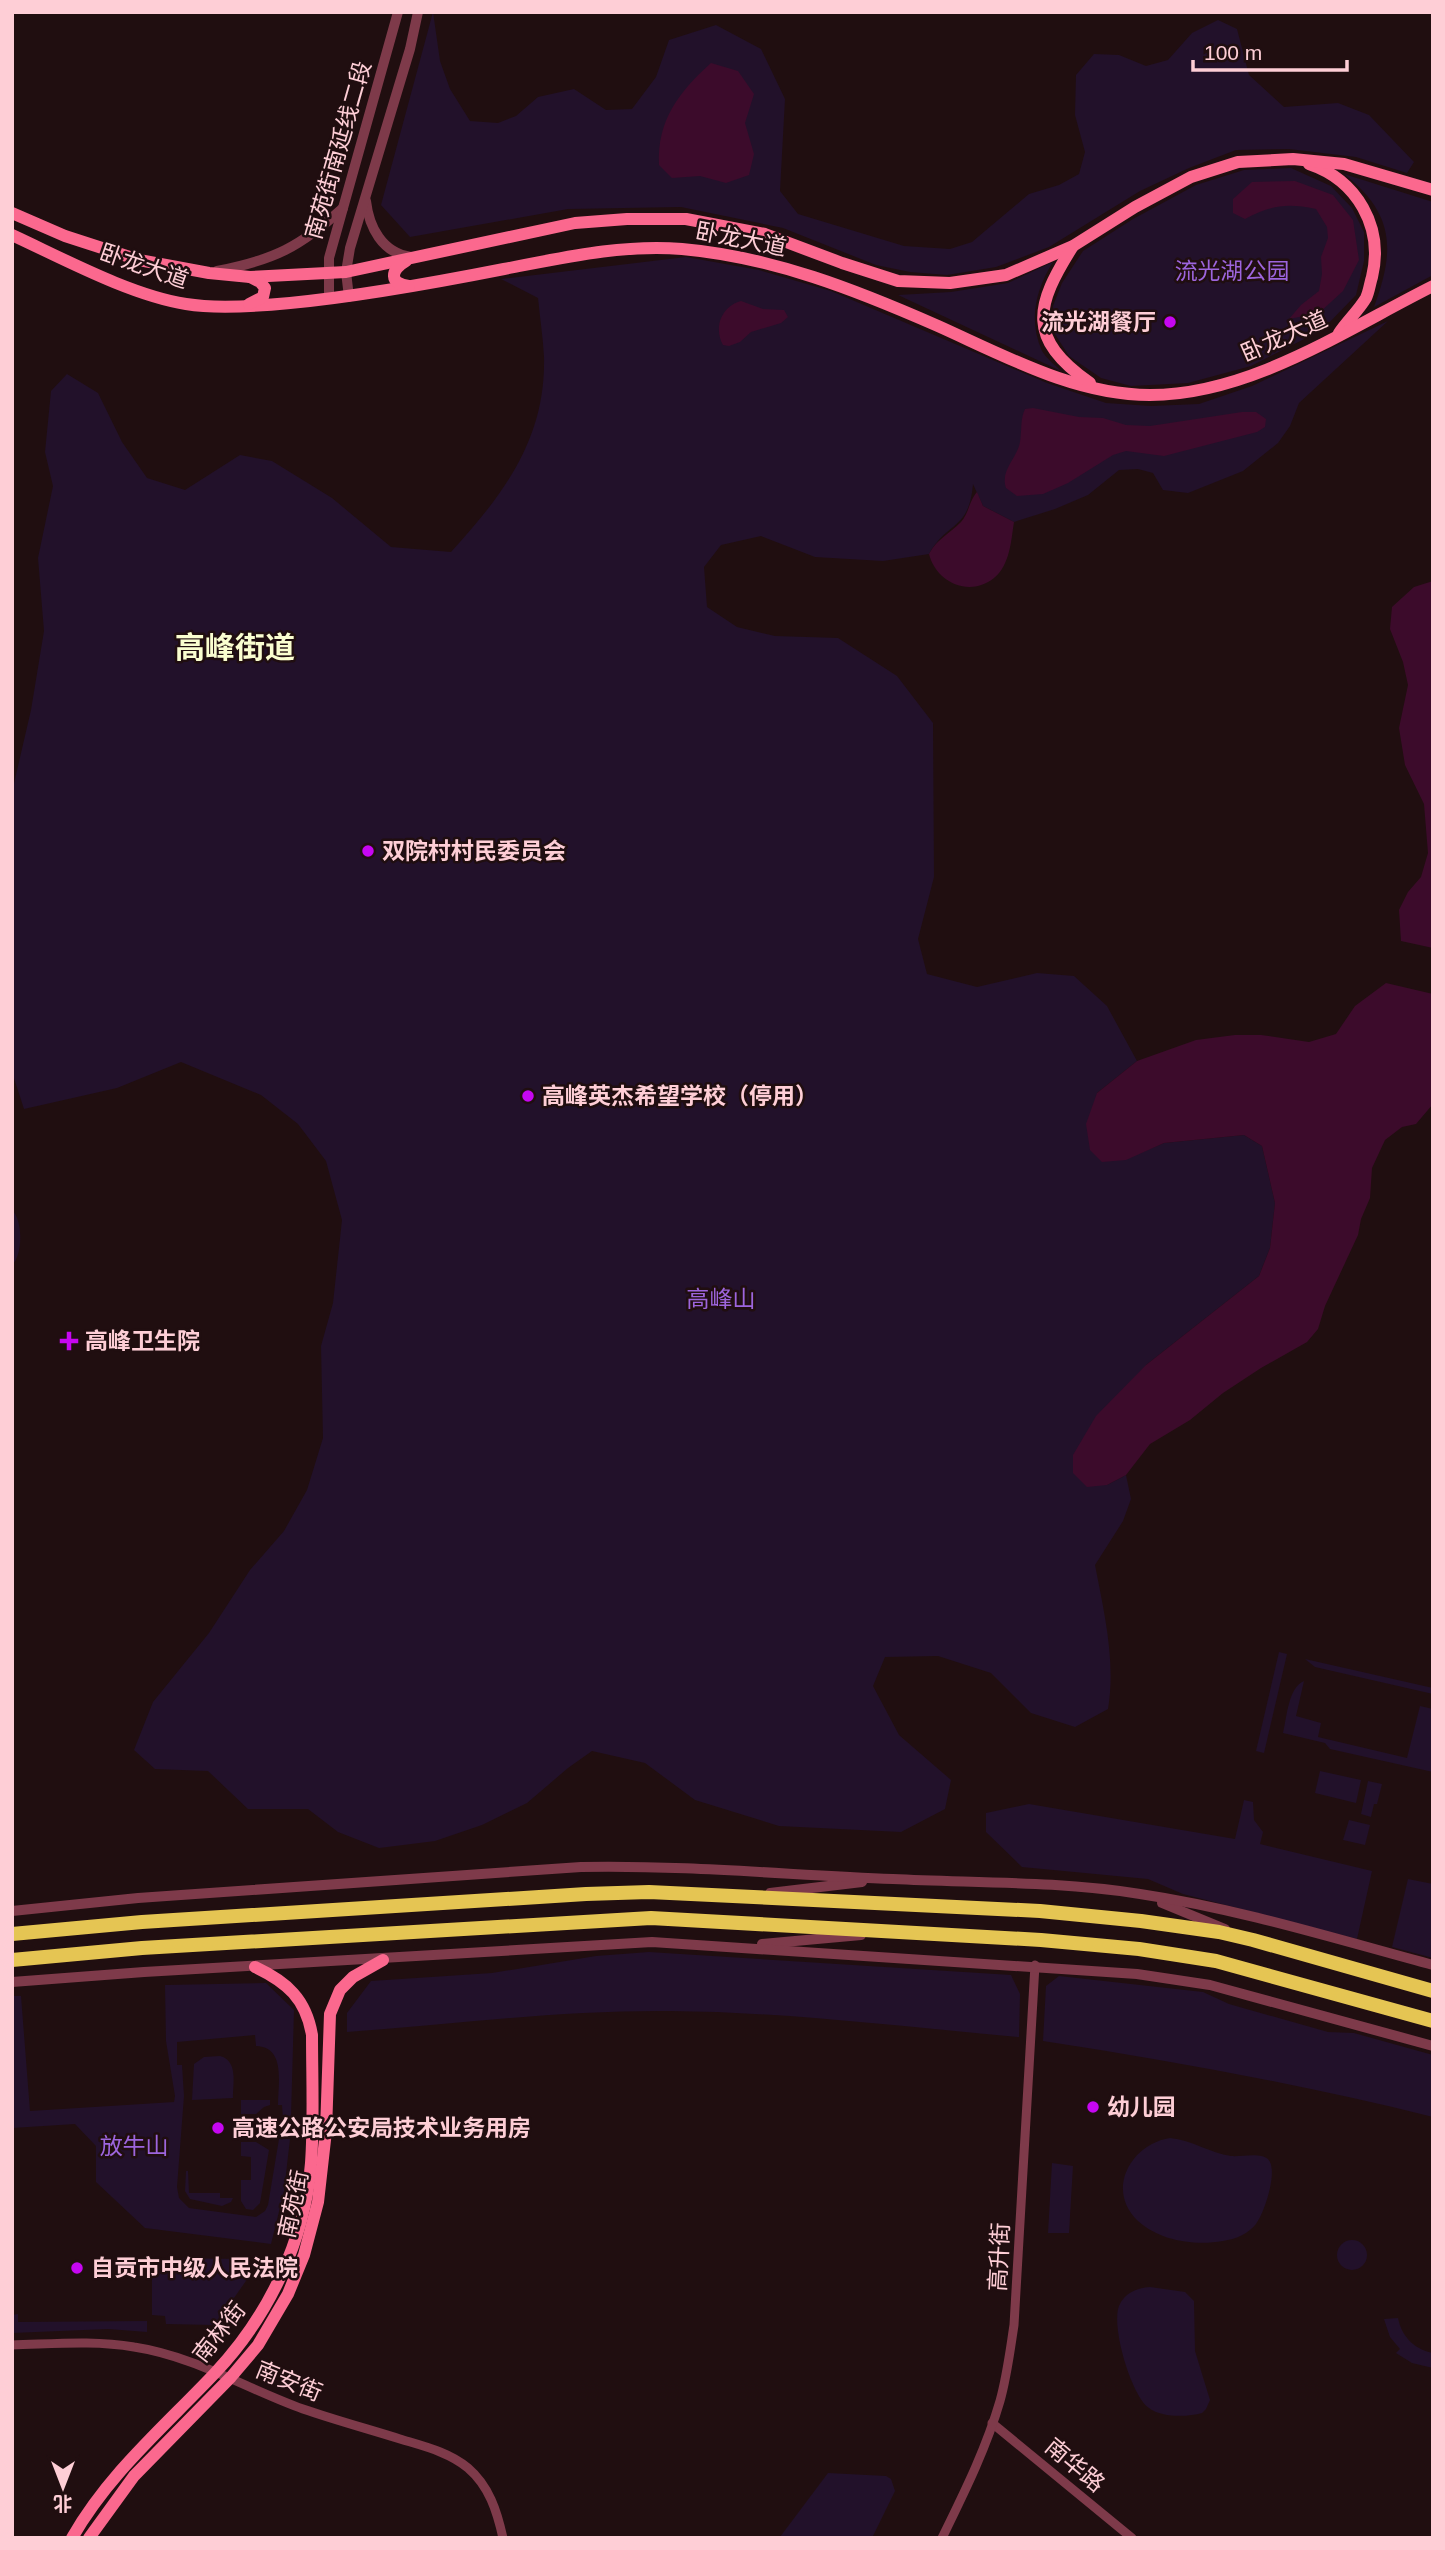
<svg xmlns="http://www.w3.org/2000/svg" width="1445" height="2550" font-family="Helvetica,'Noto Sans SC',sans-serif">
<style>
.green{fill:#22112a}
.water{fill:#3c0b2b}
.lines{fill:none;stroke-linecap:round;stroke-linejoin:round}
.minor{stroke:#7e3a4a;stroke-width:9}
.tertiary{stroke:#7e3a4a;stroke-width:10}
.secondary{stroke:#fb688e;stroke-width:12}
.trunk{stroke:#e5c553;stroke-width:14}
.poi-dot{fill:#c607f1;stroke:#200e10;stroke-width:2.5}
.labels{text-anchor:middle;stroke-width:5;stroke-linejoin:round;paint-order:stroke}
.street-label{font-size:23px;fill:#feced6;stroke:#200e10}
.park-label{font-size:23px;fill:#9d65dd;stroke:#200e10}
.poi-label{font-size:23px;font-weight:bold;fill:#feced6;stroke:#200e10;text-anchor:start}
.district-label{font-size:30px;font-weight:bold;fill:#fafed0;stroke:#200e10}
</style>
<rect width="100%" height="100%" fill="#200e10"/>
<g class="green">
<path d="M433,12L440,61L450,89L470,121L498,123L516,116L538,97L574,89L606,110L632,109L656,77L669,40L716,25L761,49L785,99L780,191L798,214L904,246L950,249L972,242L1029,194L1059,185L1079,174L1085,152L1075,115L1076,75L1094,54L1119,55L1146,66L1168,60L1192,33L1218,20L1237,29L1249,75L1284,107L1338,103L1369,115L1414,162L1407,173L1356,157L1289,149L1236,150L1189,168L1140,191L1049,247L996,267L947,275L910,272L876,265L783,228L681,207L568,209L410,237L381,205Z"/>
<path d="M1291,168L1331,186L1352,208L1364,232V261L1356,295L1322,330L1251,366L1188,383L1131,386L1101,378L1069,356L1055,334L1053,306L1062,283L1083,251L1133,219L1196,185L1244,170Z"/>
<path d="M1344,174L1433,202V275L1374,307C1395,250 1395,214 1344,174Z"/>
<path d="M686,257L759,270L831,291L1047,383L1106,403L1151,406L1199,404L1252,386L1388,321L1299,403L1290,426L1278,443L1243,471L1188,493L1163,490L1153,473L1138,469L1119,470L1088,495L1055,509L1014,522L983,506L973,484C969,531 948,520 929,554L883,561L815,557L761,536L721,545L704,567L707,607L737,627L775,636L838,638L897,676L933,723L934,877L918,939L927,974L977,987L1037,973L1074,976L1107,1006L1137,1061L1097,1093L1126,1159L1164,1143L1244,1135L1262,1146L1275,1203L1270,1248L1259,1276L1146,1365L1107,1485L1126,1475L1131,1499L1123,1521L1095,1565C1104,1612 1116,1661 1108,1709L1075,1727L1031,1713L991,1673L938,1656L885,1657L873,1686L899,1735L951,1780L945,1809L901,1832L779,1826L695,1800L645,1763L592,1751L568,1768L527,1803L482,1825L435,1841L379,1848L338,1832L308,1809H248L208,1771L155,1769L134,1750L153,1702L209,1633L250,1570L284,1531L307,1490L323,1438L321,1346L333,1303L342,1220L326,1161L298,1124L261,1095L181,1062L117,1088L24,1109L12,1072V792L31,710L44,631L38,558L53,486L45,452L51,391L67,374L98,393L122,442L147,478L185,490L240,455L272,461L332,498L391,547L451,552C503,495 546,439 544,357C543,338 540,318 538,298L501,279Z"/>
<path d="M1053,262C1036,289 1028,320 1042,351C1046,358 1055,365 1061,371L898,295L951,292L1008,283Z"/>
<path d="M12,1210C23,1220 23,1255 12,1265Z"/>
<path d="M1279,1652L1287,1654L1264,1753L1256,1751Z"/>
<path d="M1305,1659L1433,1688V1694L1315,1667Z"/>
<path d="M1304,1681L1296,1716L1321,1723L1318,1737L1407,1758L1420,1706L1433,1709V1772L1330,1749L1325,1743L1283,1733C1287,1717 1288,1688 1304,1681Z"/>
<path d="M1320,1771L1361,1780L1356,1803L1315,1793Z"/>
<path d="M1368,1781L1382,1784L1377,1804H1374L1371,1817L1361,1814Z"/>
<path d="M1244,1800L1253,1802L1254,1820L1263,1832L1260,1844L1372,1871L1357,1939L1183,1894L1148,1879L1022,1867L986,1832V1813L1029,1804L1235,1839Z"/>
<path d="M1349,1820L1370,1825L1365,1845L1343,1840Z"/>
<path d="M1408,1879L1433,1884V1958L1392,1947Z"/>
<path d="M649,1952L1011,1975L1020,1994L1019,2037C903,2027 786,2012 670,2011C562,2010 454,2024 347,2032V2013L371,1981L492,1973L596,1956Z"/>
<path d="M1059,1976L1203,1992L1229,2004L1328,2032L1354,2033L1433,2055V2117C1305,2085 1174,2061 1043,2041L1046,1986Z"/>
<path d="M266,1983L294,2010L291,2117L283,2119L282,2105H278C278,2083 286,2047 256,2046L255,2035L177,2042V2065H182L184,2096L177,2187L179,2198L189,2208L256,2217L265,2211L268,2205L279,2139H290L284,2191L271,2244L145,2228L96,2182V2146L75,2124L12,2128V1996H21L30,2111L174,2102L175,2096L166,2041L165,1985Z"/>
<path d="M220,2056C238,2061 233,2082 233,2098L192,2100L194,2064L204,2057Z"/>
<path d="M241,2100H270V2105L264,2107L256,2114H241Z"/>
<path d="M1170,2138C1192,2140 1210,2153 1231,2156C1241,2157 1260,2152 1268,2159C1279,2170 1264,2214 1256,2224C1248,2234 1236,2239 1223,2241C1195,2246 1160,2241 1138,2221C1105,2190 1131,2144 1170,2138Z"/>
<path d="M241,2142H256L269,2150L260,2203L253,2210L246,2209L241,2201V2180H251V2157L241,2156Z"/>
<path d="M1052,2163L1073,2166L1069,2233H1048Z"/>
<path d="M186,2171H188L189,2193H220V2198H233L231,2202L222,2206L190,2199L185,2191Z"/>
<circle cx="1352" cy="2255" r="15"/>
<path d="M152,2258L248,2259V2278L215,2325L166,2324L165,2316L152,2315Z"/>
<path d="M1150,2287L1185,2292L1194,2301L1195,2351L1210,2400L1206,2409L1202,2413C1188,2417 1162,2418 1149,2408C1131,2395 1111,2326 1119,2306C1124,2293 1137,2288 1150,2287Z"/>
<path d="M18,2314V2322L147,2321V2332L108,2329L12,2333V2315Z"/>
<path d="M1398,2318C1402,2337 1414,2349 1433,2353V2368L1412,2363L1396,2353L1400,2349L1390,2337L1384,2319Z"/>
<path d="M828,2473L886,2476L891,2479L895,2491L872,2538L780,2537Z"/>
</g>
<g class="water">
<path d="M711,63L738,71L754,94L745,123L754,154L749,175L726,183L700,176L672,178L659,165C657,120 679,92 711,63Z"/>
<path d="M1295,181L1333,195L1353,220L1359,260L1343,291L1319,313L1289,319L1301,305L1319,291L1322,274L1321,257L1328,238L1327,227L1316,209C1287,203 1271,205 1245,219L1233,213V199L1252,182Z"/>
<path d="M741,301L763,309L784,310L788,317L781,323L751,332L740,342L729,346L723,345C713,327 722,306 741,301Z"/>
<path d="M1033,408L1079,417L1103,418L1126,425L1150,426L1242,412H1256L1266,419L1265,427L1257,432L1164,456L1126,451L1113,455L1068,483L1043,494L1017,496L1006,488C1000,470 1017,459 1020,442C1022,430 1020,420 1025,409Z"/>
<path d="M977,492L983,506L1014,522C1011,541 1010,565 994,578C969,598 936,582 929,554C937,539 949,534 961,522C969,513 969,501 977,492Z"/>
<path d="M1433,581V948L1401,941L1399,910L1408,892L1421,877L1428,853L1424,804L1405,765L1399,728L1408,685L1403,662L1390,629L1392,607L1414,587Z"/>
<path d="M1386,983L1433,994V1104L1416,1124L1402,1127L1385,1140L1372,1168L1370,1198L1361,1219L1358,1235L1325,1306L1318,1329L1307,1342L1261,1368L1223,1393L1190,1420L1150,1444L1126,1475L1107,1485L1087,1487L1073,1473V1455L1096,1416L1146,1365L1259,1276L1270,1248L1275,1203L1262,1146L1244,1135L1164,1143L1126,1160L1102,1162L1090,1150L1086,1124L1097,1093L1137,1061L1196,1040L1235,1035H1261L1309,1042L1336,1034L1355,1006Z"/>
</g>
<g class="lines">
<g class="minor">
<path d="M12,2345C53,2344 94,2340 134,2347C194,2356 247,2389 303,2409C335,2420 368,2429 400,2439C423,2446 449,2452 468,2468C489,2486 497,2511 503,2538"/>
<path d="M992,2423L1132,2538"/>
<path d="M942,2538C964,2493 986,2449 1000,2401C1007,2376 1010,2351 1014,2325L1035,1965"/>
</g>
<g class="tertiary">
<path d="M366,201C369,227 382,253 411,257"/>
<path d="M217,271C274,260 300,247 343,208"/>
<path d="M349,297L346,272L350,248L410,49L418,12"/>
<path d="M329,299V258L398,12"/>
<path d="M770,1893L862,1882"/>
<path d="M1162,1903L1225,1929"/>
<path d="M12,1911L138,1898L581,1867C686,1865 789,1875 893,1879C975,1883 1058,1881 1140,1894C1240,1909 1336,1939 1433,1965"/>
<path d="M762,1944L861,1935"/>
<path d="M12,1982L144,1972L652,1942L1137,1974L1210,1985L1433,2046"/>
</g>
<g class="secondary">
<path d="M1309,164C1357,180 1384,227 1372,277C1370,283 1369,292 1366,298C1359,310 1347,321 1339,333"/>
<path d="M12,213L65,236L139,260L209,273L250,277L346,272L575,223L627,219H686L765,234L842,263L898,281L950,283L1006,275L1073,246L1135,207L1191,177L1238,162L1293,159L1344,164L1433,190"/>
<path d="M12,235C64,259 130,295 186,304C216,309 259,306 290,303C362,296 433,283 504,269C562,258 622,244 682,249C773,257 856,290 938,326C1005,356 1075,395 1150,395C1250,395 1345,330 1433,286"/>
<path d="M1073,246C1035,306 1026,338 1090,383"/>
<path d="M406,261C390,270 389,284 409,286"/>
<path d="M249,304L263,297L265,288L260,282L250,277"/>
<path d="M72,2538C109,2473 165,2426 215,2373C268,2317 305,2241 311,2163C314,2121 312,2078 312,2035C306,1999 287,1982 255,1967"/>
<path d="M89,2538L134,2476L231,2377L258,2345L288,2294L304,2255L318,2202L326,2131L330,2014L340,1990L353,1977L383,1960"/>
</g>
<g class="trunk">
<path d="M12,1934L142,1922L586,1894L649,1892L1040,1911L1141,1921L1219,1932L1253,1940L1433,1991"/>
<path d="M12,1960L142,1948L651,1918L1041,1940L1139,1949L1216,1961L1433,2021"/>
</g>
</g>
<g class="poi-dot">
<circle cx="1170" cy="322" r="7"/>
<circle cx="368" cy="851" r="7"/>
<circle cx="528" cy="1096" r="7"/>
<path d="M65.5 1330.5h7v7h7v7h-7v7h-7v-7h-7v-7h7z"/>
<circle cx="1093" cy="2107" r="7"/>
<circle cx="218" cy="2128" r="7"/>
<circle cx="77" cy="2268" r="7"/>
</g>
<g class="labels">
<g class="street-label">
<text transform="translate(338 150) rotate(-74)" y="8">南苑街南延线二段</text>
<text transform="translate(741 239) rotate(11)" y="8">卧龙大道</text>
<text transform="translate(144 266) rotate(19)" y="8">卧龙大道</text>
<text transform="translate(1284 336) rotate(-24)" y="8">卧龙大道</text>
<text transform="translate(293 2204) rotate(-78)" y="8">南苑街</text>
<text transform="translate(999 2257) rotate(-87)" y="8">高升街</text>
<text transform="translate(219 2332) rotate(-52)" y="8">南林街</text>
<text transform="translate(289 2381) rotate(22)" y="8">南安街</text>
<text transform="translate(1075 2465) rotate(40)" y="8">南华路</text>
</g>
<g class="park-label">
<text x="1232" y="279">流光湖公园</text>
<text x="721" y="1307">高峰山</text>
<text x="134" y="2154">放牛山</text>
</g>
<g class="poi-label">
<text x="1156" y="330" text-anchor="end">流光湖餐厅</text>
<text x="382" y="859">双院村村民委员会</text>
<text x="542" y="1104">高峰英杰希望学校（停用）</text>
<text x="85" y="1349">高峰卫生院</text>
<text x="1107" y="2115">幼儿园</text>
<text x="232" y="2136">高速公路公安局技术业务用房</text>
<text x="91" y="2276">自贡市中级人民法院</text>
</g>
<g class="district-label">
<text x="235" y="658">高峰街道</text>
</g>
</g>
<rect width="1445" height="2550" fill="none" stroke="#feced6" stroke-width="28"/>
<g transform="translate(63 2487) rotate(180)" stroke="#200e10" stroke-width="5" paint-order="stroke">
<path d="M0-5L12 26L0 18L-12 26Z" fill="#feced6"/>
<text y="-10" font-size="19" font-weight="bold" text-anchor="middle" fill="#feced6">北</text>
</g>
<path d="M1193 60v10h154v-10" fill="none" stroke="#feced6" stroke-width="3.5"/>
<text x="1204" y="60" font-size="21" fill="#feced6" stroke="#200e10" stroke-width="5" paint-order="stroke">100 m</text>
</svg>
